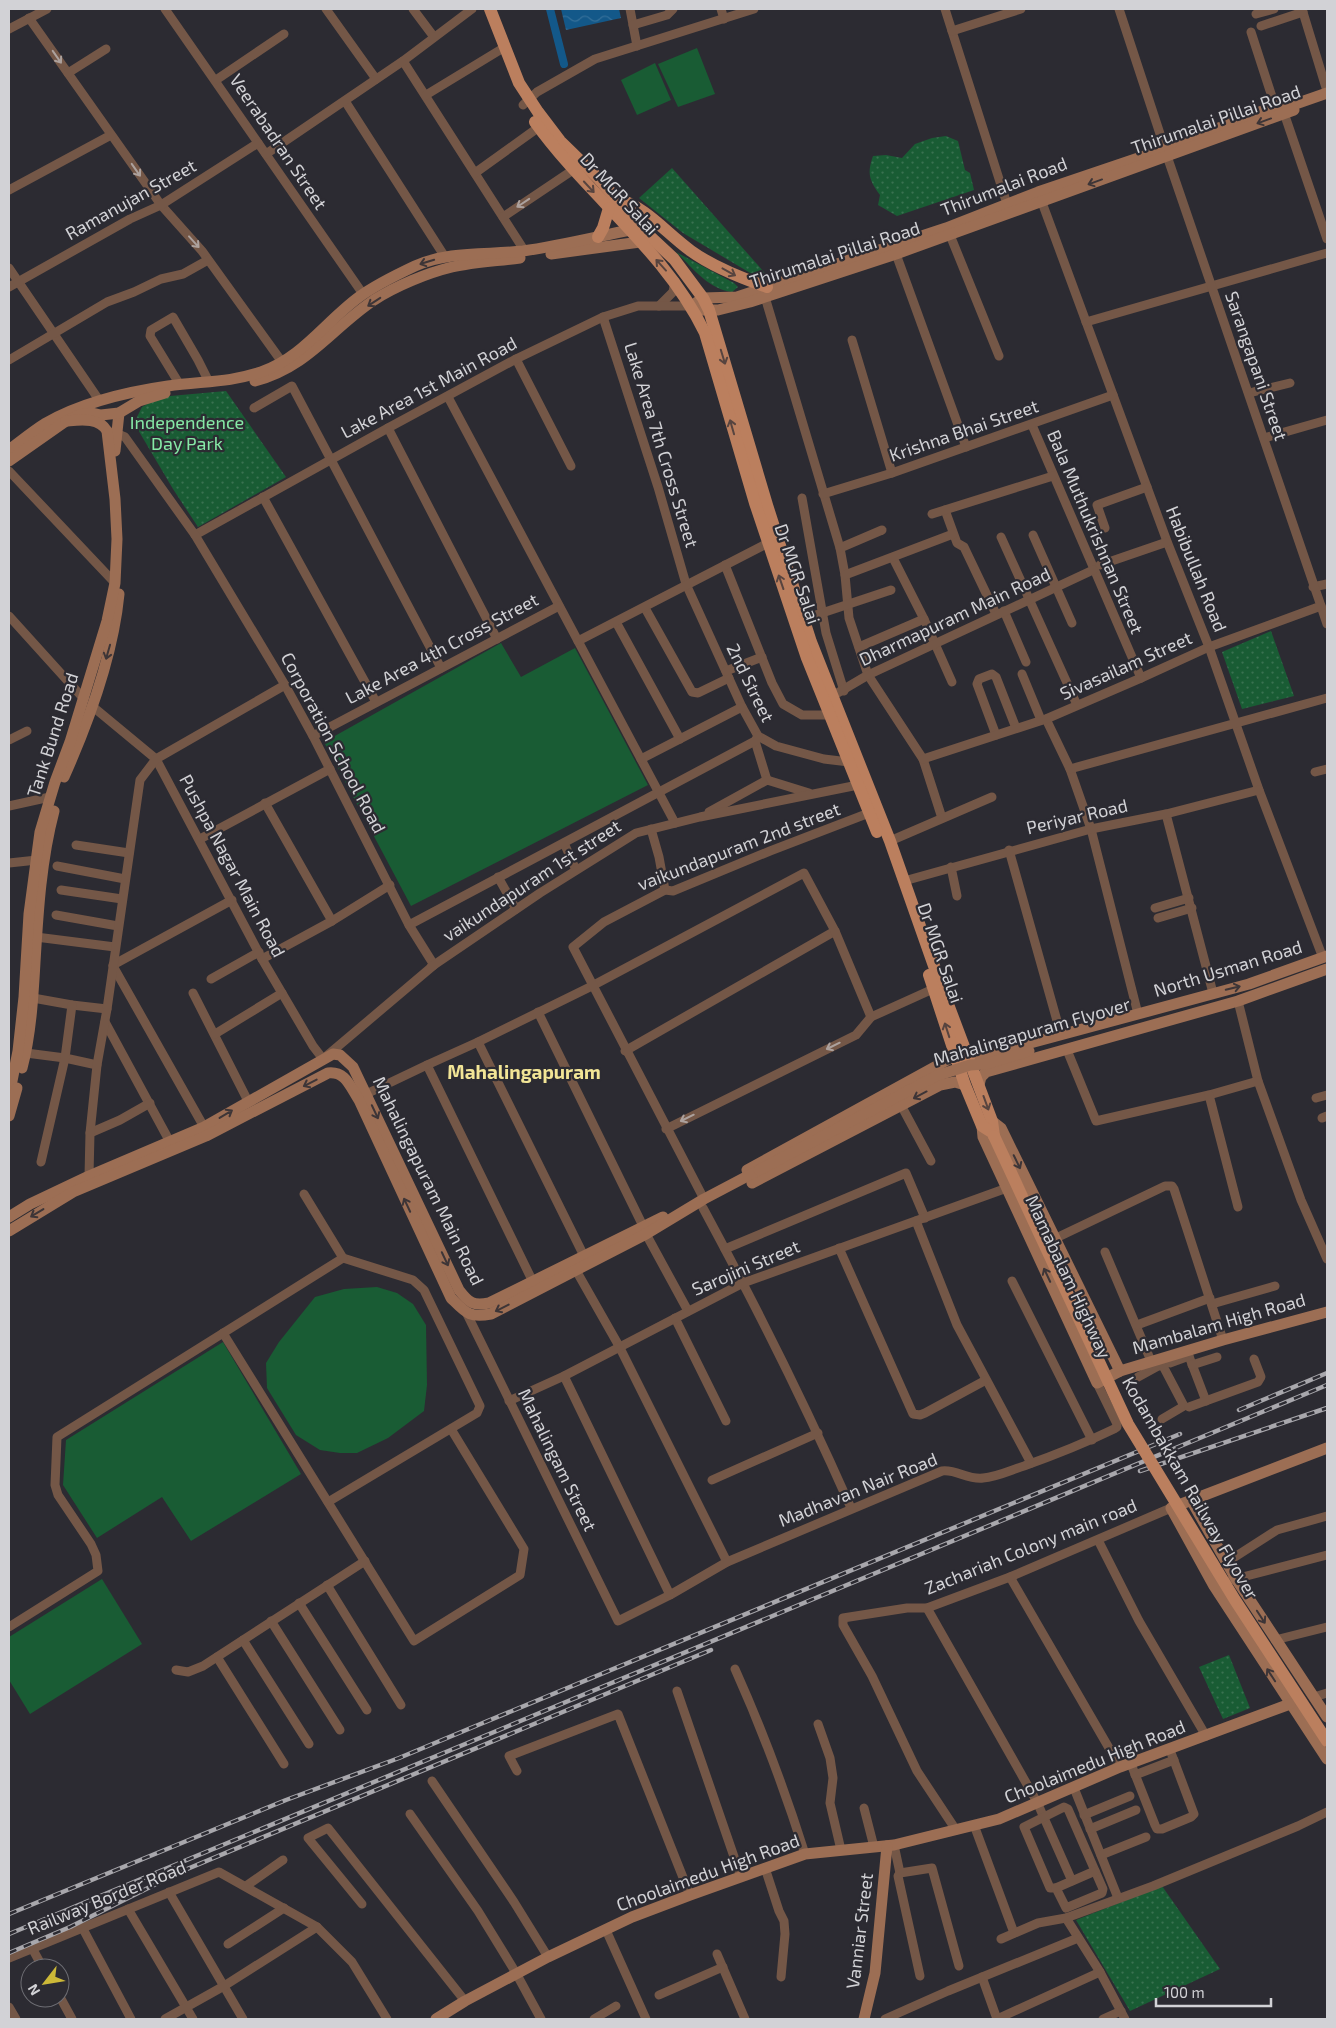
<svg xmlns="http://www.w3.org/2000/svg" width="1336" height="2028" font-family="'Exo 2',sans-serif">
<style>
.grass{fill:#195c34}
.park{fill:url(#park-dots)}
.water{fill:url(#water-waves)}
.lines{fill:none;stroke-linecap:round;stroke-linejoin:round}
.canal{stroke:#135889;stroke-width:8}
.street{stroke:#745747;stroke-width:9}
.secondary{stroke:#9c6e54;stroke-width:11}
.primary{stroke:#bb7f5e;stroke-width:12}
.rail-casing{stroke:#a8a7ac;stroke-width:4.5}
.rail{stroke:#2c2b32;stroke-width:2.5;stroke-dasharray:8;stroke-linecap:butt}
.secondary-bridge{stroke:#9c6e54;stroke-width:11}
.primary-bridge{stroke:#bb7f5e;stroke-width:12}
.oneway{stroke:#aca19d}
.oneway2{stroke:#3d3537}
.oneway3{stroke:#57443f}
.labels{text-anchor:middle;stroke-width:4.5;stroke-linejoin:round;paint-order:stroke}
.street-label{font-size:18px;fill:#d2d2d6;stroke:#2c2b32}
.park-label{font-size:18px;fill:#86e9a6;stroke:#2c2b32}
.neighbourhood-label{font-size:19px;font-weight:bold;fill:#f2e596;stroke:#2c2b32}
</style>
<defs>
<pattern id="park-dots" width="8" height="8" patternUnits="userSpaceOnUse" patternTransform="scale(1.25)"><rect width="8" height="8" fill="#195c34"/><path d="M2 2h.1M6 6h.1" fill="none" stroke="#3a7251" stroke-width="1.8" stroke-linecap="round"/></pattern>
<pattern id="water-waves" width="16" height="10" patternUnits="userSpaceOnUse" patternTransform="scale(1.25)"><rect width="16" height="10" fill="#135889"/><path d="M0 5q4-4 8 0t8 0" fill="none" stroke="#346f99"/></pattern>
</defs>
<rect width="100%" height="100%" fill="#2c2b32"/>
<g class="grass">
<path d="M697,48L715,94L678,107L658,64Z"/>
<path d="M655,63L671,100L637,115L621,80Z"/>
<path d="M501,643L521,677L575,648L648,785L411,906L324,742Z"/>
<path d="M377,1287L397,1293L413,1304L426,1325L427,1385L424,1411L388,1438L357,1453H340L320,1450L296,1435L267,1388L266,1363L279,1342L315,1297L344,1289Z"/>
<path d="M223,1342L301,1474L191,1541L162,1497L97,1538L63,1485L66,1440Z"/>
<path d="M102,1579L142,1644L30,1714L9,1680V1637Z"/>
</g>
<g class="park">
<path d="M946,136L958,141L965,170L970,173L974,190L897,216L878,205L880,195C869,180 867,173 873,156L886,155L902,158L915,144L932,138Z"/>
<path d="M672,168L771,280L757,277L683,233L639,198Z"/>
<path d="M676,252L734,283L738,287L732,292C708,289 693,268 676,252Z"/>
<path d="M226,391L286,477L198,527L173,489L134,423L142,407L159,397Z"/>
<path d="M1271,631L1294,696L1242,709L1222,652Z"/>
<path d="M1229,1655L1250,1708L1223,1719L1199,1667Z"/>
<path d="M1162,1886L1220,1969L1130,2011L1076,1920Z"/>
</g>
<path class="water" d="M561,9H619L621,18L566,30Z"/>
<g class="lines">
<path class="canal" d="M550,9L564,64"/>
<g class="street">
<path d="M165,9L363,294"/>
<path d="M326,9L376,79"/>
<path d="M413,9L434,37"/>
<path d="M630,9L637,46"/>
<path d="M721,9L724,19"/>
<path d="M945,9L1007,204"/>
<path d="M1119,9L1165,149"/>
<path d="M1302,9L1327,91"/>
<path d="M1256,14L1274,9"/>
<path d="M29,18L161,205L202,251L282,362"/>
<path d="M633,25L667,15L673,9"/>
<path d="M1261,26L1303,12"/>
<path d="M9,29L47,9"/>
<path d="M952,31L1021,9"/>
<path d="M1251,32L1275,106"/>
<path d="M403,61L524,250"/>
<path d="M68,73L106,49"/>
<path d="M216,80L284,34"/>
<path d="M426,95L500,50"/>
<path d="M345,101L445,257"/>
<path d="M523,105L537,92L595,59L754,9"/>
<path d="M1284,113L1327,239"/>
<path d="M266,154L403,61L472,9"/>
<path d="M475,173L539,127"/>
<path d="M9,190L111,135"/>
<path d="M1040,197L1168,544L1209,647L1259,790L1323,958"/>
<path d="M503,217L573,170"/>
<path d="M950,235L999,356"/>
<path d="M896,254L966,447"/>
<path d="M9,268L99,400"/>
<path d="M9,287L130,219L161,205L258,143"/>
<path d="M765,297L840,548L845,575L849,618L868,675L923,759L942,818"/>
<path d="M659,306L673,292L675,281"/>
<path d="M603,317L658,487L686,584L742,707L758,736L776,746L824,759L849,762"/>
<path d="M1086,322L1327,253"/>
<path d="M852,340L892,473"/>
<path d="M516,359L571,466"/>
<path d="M9,360L107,302L134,292L161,279L183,274L208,260"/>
<path d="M180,385L150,336L151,330L173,317L198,360L209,382"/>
<path d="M1249,393L1290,383"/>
<path d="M448,397L675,823"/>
<path d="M254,408L292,386L441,668"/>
<path d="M1032,425L1141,678"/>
<path d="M388,428L497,639"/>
<path d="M1264,438L1327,420"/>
<path d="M9,471L115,583"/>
<path d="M823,494L892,473L1113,395"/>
<path d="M263,497L376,702"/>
<path d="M802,498L826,633L844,691"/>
<path d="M945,510L957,543L964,547L996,614"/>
<path d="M932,514L1053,476"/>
<path d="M1105,528L1097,505L1147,487"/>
<path d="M195,535L388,428L516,359L603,317L638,306H691"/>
<path d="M1033,535L1072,623"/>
<path d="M1001,537L1077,705"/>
<path d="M840,548L882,530"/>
<path d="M893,558L924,619L952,682"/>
<path d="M725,565L772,683L783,704L802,715H830"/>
<path d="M1100,565L1167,542"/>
<path d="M845,575L953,534"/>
<path d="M1313,587L1327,584"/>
<path d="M1321,606L1327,624"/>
<path d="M645,608L692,692L698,693L729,678"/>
<path d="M1004,611L1026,662"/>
<path d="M9,616L84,699"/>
<path d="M804,619L891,590"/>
<path d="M616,622L680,739"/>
<path d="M578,641C641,608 705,576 768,543"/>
<path d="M859,647L924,619"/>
<path d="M726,671L762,657"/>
<path d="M1022,674L1041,720"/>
<path d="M829,698L868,675L1093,570"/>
<path d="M92,706L156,759L262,959L313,1046L323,1059L434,965L409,925L313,736L285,685L195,535L125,437L113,432"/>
<path d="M1046,719L1070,769L1091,829L1138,1014"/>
<path d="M996,735L977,684L979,679L992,674L996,677L1016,728"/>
<path d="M313,736L559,606"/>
<path d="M9,740L27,731"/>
<path d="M755,741L767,780"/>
<path d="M641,759L742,707"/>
<path d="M923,759L1046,719L1141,678L1209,647L1321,606L1167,156"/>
<path d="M1070,769L1327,698"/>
<path d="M1315,772L1327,769"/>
<path d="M265,803L332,921"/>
<path d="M9,806L50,797"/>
<path d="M709,812L767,780L809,793"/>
<path d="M1166,814L1213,993"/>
<path d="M651,829L659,857L665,890"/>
<path d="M200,839L330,769"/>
<path d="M890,841L992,797"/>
<path d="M564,843L576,870"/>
<path d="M76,845L129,853"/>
<path d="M1009,850L1061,1035"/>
<path d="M9,863L37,860"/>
<path d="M57,866L125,879"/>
<path d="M951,867L957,896"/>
<path d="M498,877L516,909"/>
<path d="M904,881L1091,829L1166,814L1259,790"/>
<path d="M61,890L122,899"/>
<path d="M1155,908L1189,898"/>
<path d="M56,915L118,926"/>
<path d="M1158,918L1192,908"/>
<path d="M409,925L755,741L758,736"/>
<path d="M36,937L115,947"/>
<path d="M262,959L332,921L390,885"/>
<path d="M113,965L232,900"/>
<path d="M113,966L204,1127"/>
<path d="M431,967L540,893L636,833L700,817L858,785"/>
<path d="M211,979L259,952"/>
<path d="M193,993L248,1101"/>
<path d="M33,998L72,1005L107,1009"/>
<path d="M1238,1001L1258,1081L1301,1200L1327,1259"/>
<path d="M538,1012L643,1226"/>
<path d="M105,1022L170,1142"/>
<path d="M215,1034L282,993"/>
<path d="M478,1042L584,1256"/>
<path d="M1067,1050L1096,1121L1209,1095L1258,1081"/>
<path d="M625,1051L835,931"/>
<path d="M26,1053L65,1058L97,1065"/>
<path d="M427,1065L533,1282"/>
<path d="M1209,1095L1238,1207"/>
<path d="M362,1096L427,1065L478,1042L592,986L804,873L835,931L871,1017"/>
<path d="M1316,1098L1327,1095"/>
<path d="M901,1105L931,1161"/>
<path d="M1322,1118L1327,1116"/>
<path d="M666,1129L856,1035L871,1017L933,989"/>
<path d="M90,1133L120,1120L150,1103"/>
<path d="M41,1162L65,1058L72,1005"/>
<path d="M89,1176L90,1133L97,1065L107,1009L140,780L156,759L285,685"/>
<path d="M704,1199L573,947L604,922L665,890L673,891L770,851L869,813"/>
<path d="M703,1208C756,1306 806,1406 851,1508"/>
<path d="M916,1221L957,1325L1031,1463"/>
<path d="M646,1234L688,1311"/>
<path d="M1054,1239L1165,1186H1172L1174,1189L1223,1340"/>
<path d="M839,1248L913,1414L920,1415L925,1413L986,1380"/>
<path d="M725,1249L906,1173L925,1218"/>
<path d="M1105,1252L1151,1361"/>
<path d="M573,1265L619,1346L727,1562"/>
<path d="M1012,1281L1092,1440"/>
<path d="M1212,1304L1275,1286"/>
<path d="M467,1314L618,1621L670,1595L727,1562L942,1471C956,1469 968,1480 983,1478C997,1477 1011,1470 1024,1466C1055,1455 1085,1443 1114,1429L1117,1427V1424L1097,1383"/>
<path d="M675,1318L726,1421"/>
<path d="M1137,1325L1210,1298"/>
<path d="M223,1333L414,1641L520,1575L524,1549L451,1429"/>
<path d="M1187,1351L1206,1401"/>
<path d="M1170,1363L1189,1356"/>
<path d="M1192,1365L1217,1357"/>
<path d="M564,1376L670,1595"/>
<path d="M1138,1377L1158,1366H1163L1184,1406L1162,1419"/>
<path d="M509,1401L564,1376L743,1283L1007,1188"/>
<path d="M1189,1407L1258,1382L1261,1377L1254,1359"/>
<path d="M712,1480L818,1433"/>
<path d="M328,1502L477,1413L480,1406L424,1290L413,1280L343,1258"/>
<path d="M1098,1540L1139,1621L1206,1736"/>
<path d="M1227,1562L1277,1530L1327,1516"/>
<path d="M1010,1577L1120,1767"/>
<path d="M1231,1580L1327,1555"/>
<path d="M327,1585L401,1705"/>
<path d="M299,1603L367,1710"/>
<path d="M927,1608L1037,1802L1072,1881"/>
<path d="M271,1621L340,1730"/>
<path d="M9,1627L98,1571L96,1555L91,1544L58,1495L55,1485L57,1437L343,1258L304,1194"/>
<path d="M243,1640L309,1744"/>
<path d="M1275,1640L1327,1627"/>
<path d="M217,1657L284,1764"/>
<path d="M735,1669C762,1729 785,1791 805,1854"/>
<path d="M176,1670L188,1672L203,1666L365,1561"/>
<path d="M677,1691L741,1877"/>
<path d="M1314,1697L1327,1693"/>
<path d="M818,1724L830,1758L833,1778L830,1803L841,1850"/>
<path d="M1131,1764L1155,1825L1157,1829H1162L1191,1817L1194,1814L1170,1750"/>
<path d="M517,1771L509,1756L618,1714L690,1895"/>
<path d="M1135,1775L1174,1760"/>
<path d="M432,1781L514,1902L548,1957"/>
<path d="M1074,1788L1118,1898"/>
<path d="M1064,1807L1068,1809L1103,1889L1102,1893L1066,1908L1056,1888H1050L1024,1827Z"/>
<path d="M864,1808L874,1847"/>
<path d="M410,1814L478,1911L516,1973L541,2019"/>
<path d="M1084,1815L1130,1796"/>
<path d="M974,1825L1014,1933"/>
<path d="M1090,1829L1136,1810"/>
<path d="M956,1830L917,1771L872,1676L843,1625V1618L907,1608H927L1010,1577L1171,1508"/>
<path d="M894,1845L900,1873"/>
<path d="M1101,1855L1146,1837"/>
<path d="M765,1868L779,1911L784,1921L785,1934L781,1977"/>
<path d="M246,1886L283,1860"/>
<path d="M1056,1888L1095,1871"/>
<path d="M169,1892L243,2019"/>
<path d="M362,1904L308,1838L328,1828L465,2001"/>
<path d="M128,1909L193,2019"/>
<path d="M1066,1918L1100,1972L1125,2019"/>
<path d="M82,1927L131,2019"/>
<path d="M606,1930L646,2019"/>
<path d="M1001,1939L1038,1923L1066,1918L1153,1886L1298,1826L1327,1812"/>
<path d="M228,1944L284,1908"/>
<path d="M32,1948L43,1968"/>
<path d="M717,1954L745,2019"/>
<path d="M9,1958L219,1872L317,1927L352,1962L387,2019"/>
<path d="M920,1976L898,1876L900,1873L932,1868L959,1966"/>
<path d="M982,1977L997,2019"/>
<path d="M659,1995L723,1967"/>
<path d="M60,1997L72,2019"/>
<path d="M9,2007L16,2019"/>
<path d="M165,2019L224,1986L317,1927"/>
<path d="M594,2019L616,2006"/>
<path d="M885,2019L948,1991L1078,1938"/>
<path d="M997,2019L1100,1972"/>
<path d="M1103,2019L1121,2011"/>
</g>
<g class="secondary">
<path d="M551,254L640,242"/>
<path d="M691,306L703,298L737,297L946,228L1038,192L1165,149L1275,106L1284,108L1327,93"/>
<path d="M702,310H718L750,302L896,254L1294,110"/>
<path d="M255,381C308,367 331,329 374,300C396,286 427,273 452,267C474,262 498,261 520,258"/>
<path d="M9,450C21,441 33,431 46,423C83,402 126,392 168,386C200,381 229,383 261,372C302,358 325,322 359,297C374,286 398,274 415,266C448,251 487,255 523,251C559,246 595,237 630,230H637"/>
<path d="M115,451L119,413"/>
<path d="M9,461L66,421L79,415L92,413L101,415L119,413L139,401L165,393"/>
<path d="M64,777C89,721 113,656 119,594"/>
<path d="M966,1052L975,1058L1249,984L1327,956"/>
<path d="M22,1068C31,1034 33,997 35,962C38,912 41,860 54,811"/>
<path d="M979,1085L981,1077L986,1072L1238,1001L1327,969"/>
<path d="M9,1096L18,1051L24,997L29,914L40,832L55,782L70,742L107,621L115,583L117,539L115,499L107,431C99,417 80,420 66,421"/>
<path d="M9,1116L17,1088"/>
<path d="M992,1121L1001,1128L1120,1371"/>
<path d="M982,1126L983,1137L1097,1383L1120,1371L1223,1340L1327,1312"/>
<path d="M747,1170L951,1058L954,1053"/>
<path d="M752,1183L940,1085L955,1082L965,1085"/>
<path d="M9,1217L30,1204L89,1176L204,1127L333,1054L340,1055L353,1067L459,1290C469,1303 473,1306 489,1303L663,1217"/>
<path d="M9,1231L73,1192L206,1136L328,1073C346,1071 350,1087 359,1100L451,1298C466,1313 469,1318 491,1314L646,1234L704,1199L759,1170"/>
<path d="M1327,1448L1171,1508L1214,1586L1327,1759"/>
<path d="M1191,1500L1236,1579L1327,1717"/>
<path d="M436,2019L465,2001L548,1957L632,1917L690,1895L805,1854L894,1845L999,1819L1120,1767L1290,1704"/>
<path d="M864,2019L875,1973L887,1846"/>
</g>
<g class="primary">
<path d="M490,9L519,83L538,112L560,141L599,179L644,231L674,259L703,298L709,310L767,505L811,642L890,841L940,983L992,1121L994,1136"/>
<path d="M535,122C588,196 665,250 705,333L755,503L807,658L877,832"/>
<path d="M616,198C647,208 665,232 691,251C713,267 741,278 767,287"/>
<path d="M598,237L603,228L609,208"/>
<path d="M929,975L965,1085L982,1126L993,1133"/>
</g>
<g class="rail-casing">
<g id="rail">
<path d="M1239,1410L1327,1373"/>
<path d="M1140,1471L1327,1408"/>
<path d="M9,1914L286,1800L399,1758L478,1725L1180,1434"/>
<path d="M9,1934L1327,1385"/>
<path d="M9,1953L70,1927L180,1872L711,1650"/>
</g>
</g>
<use href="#rail" class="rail"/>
<path class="secondary-bridge" d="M759,1170L936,1076L970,1065L986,1064L1029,1051"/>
<path class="primary-bridge" d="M994,1136L1128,1424L1235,1600L1327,1741"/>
</g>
<defs><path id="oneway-shaft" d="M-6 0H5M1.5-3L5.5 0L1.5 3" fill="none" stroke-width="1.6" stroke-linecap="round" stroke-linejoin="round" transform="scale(1.25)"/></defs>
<g class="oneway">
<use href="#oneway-shaft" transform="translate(57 57) rotate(55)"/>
<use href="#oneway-shaft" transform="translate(136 170) rotate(55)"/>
<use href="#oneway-shaft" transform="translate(523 203) rotate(146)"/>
<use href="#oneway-shaft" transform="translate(194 242) rotate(48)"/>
<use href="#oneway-shaft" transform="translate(833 1046) rotate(154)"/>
<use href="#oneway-shaft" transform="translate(687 1118) rotate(154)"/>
</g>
<g class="oneway2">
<use href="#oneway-shaft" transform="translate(1264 121) rotate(160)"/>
<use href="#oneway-shaft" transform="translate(1095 182) rotate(160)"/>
<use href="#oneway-shaft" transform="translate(427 262) rotate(163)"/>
<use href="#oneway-shaft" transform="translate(374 302) rotate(147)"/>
<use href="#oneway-shaft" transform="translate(108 652) rotate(106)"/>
<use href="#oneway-shaft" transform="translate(1233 988) rotate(-14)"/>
<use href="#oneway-shaft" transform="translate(310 1083) rotate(153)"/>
<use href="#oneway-shaft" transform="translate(920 1095) rotate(152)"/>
<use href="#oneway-shaft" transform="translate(375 1112) rotate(65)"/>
<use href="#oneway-shaft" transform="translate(226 1114) rotate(-31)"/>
<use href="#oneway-shaft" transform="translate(1017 1162) rotate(64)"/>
<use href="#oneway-shaft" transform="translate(407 1205) rotate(-115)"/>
<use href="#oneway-shaft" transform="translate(37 1213) rotate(149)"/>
<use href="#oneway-shaft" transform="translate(445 1259) rotate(65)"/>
<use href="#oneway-shaft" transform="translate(1047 1275) rotate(-115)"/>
<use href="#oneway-shaft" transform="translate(502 1308) rotate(153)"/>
<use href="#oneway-shaft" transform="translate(1261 1617) rotate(57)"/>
<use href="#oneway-shaft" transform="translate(1271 1675) rotate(-123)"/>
</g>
<g class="oneway3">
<use href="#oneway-shaft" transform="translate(589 187) rotate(47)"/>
<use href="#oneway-shaft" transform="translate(661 265) rotate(-132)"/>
<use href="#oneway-shaft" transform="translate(729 272) rotate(29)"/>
<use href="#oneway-shaft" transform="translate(723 357) rotate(73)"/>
<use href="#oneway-shaft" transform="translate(732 427) rotate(-106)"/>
<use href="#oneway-shaft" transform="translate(781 582) rotate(-109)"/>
<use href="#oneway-shaft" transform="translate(947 1030) rotate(-108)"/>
<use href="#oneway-shaft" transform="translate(986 1103) rotate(70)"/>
</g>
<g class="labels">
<g class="street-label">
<text transform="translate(1216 120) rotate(-19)" y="6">Thirumalai Pillai Road</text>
<text transform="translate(278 142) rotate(56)" y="6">Veerabadran Street</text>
<text transform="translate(1004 187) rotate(-21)" y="6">Thirumalai Road</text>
<text transform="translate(619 194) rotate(47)" y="6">Dr MGR Salai</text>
<text transform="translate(131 200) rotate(-29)" y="6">Ramanujan Street</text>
<text transform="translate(835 255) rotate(-18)" y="6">Thirumalai Pillai Road</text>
<text transform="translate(1256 366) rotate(71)" y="6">Sarangapani Street</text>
<text transform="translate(429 388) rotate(-28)" y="6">Lake Area 1st Main Road</text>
<text transform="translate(964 431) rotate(-19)" y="6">Krishna Bhai Street</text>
<text transform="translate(661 445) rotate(73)" y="6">Lake Area 7th Cross Street</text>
<text transform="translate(1095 532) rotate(67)" y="6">Bala Muthukrishnan Street</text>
<text transform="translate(1196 569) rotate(68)" y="6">Habibullah Road</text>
<text transform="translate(797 574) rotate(71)" y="6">Dr MGR Salai</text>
<text transform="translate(955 617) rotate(-25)" y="6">Dharmapuram Main Road</text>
<text transform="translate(442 649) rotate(-28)" y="6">Lake Area 4th Cross Street</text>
<text transform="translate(1126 666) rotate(-24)" y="6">Sivasailam Street</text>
<text transform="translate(750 683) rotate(64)" y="6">2nd Street</text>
<text transform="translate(53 735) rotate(-72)" y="6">Tank Bund Road</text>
<text transform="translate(333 743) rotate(62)" y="6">Corporation School Road</text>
<text transform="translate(1077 817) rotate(-13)" y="6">Periyar Road</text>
<text transform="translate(739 847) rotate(-21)" y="6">vaikundapuram 2nd street</text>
<text transform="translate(232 866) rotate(62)" y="6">Pushpa Nagar Main Road</text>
<text transform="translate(532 881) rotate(-33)" y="6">vaikundapuram 1st street</text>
<text transform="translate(940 953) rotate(71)" y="6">Dr MGR Salai</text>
<text transform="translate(1228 969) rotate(-17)" y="6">North Usman Road</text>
<text transform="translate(1032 1032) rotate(-16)" y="6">Mahalingapuram Flyover</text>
<text transform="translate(428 1181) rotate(64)" y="6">Mahalingapuram Main Road</text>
<text transform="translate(746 1268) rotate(-23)" y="6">Sarojini Street</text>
<text transform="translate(1068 1277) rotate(65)" y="6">Mamabalam Highway</text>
<text transform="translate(1219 1324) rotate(-16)" y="6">Mambalam High Road</text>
<text transform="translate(557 1460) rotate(64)" y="6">Mahalingam Street</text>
<text transform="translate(1190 1488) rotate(60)" y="6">Kodambakkam Railway Flyover</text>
<text transform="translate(858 1490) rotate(-22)" y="6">Madhavan Nair Road</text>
<text transform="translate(1031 1547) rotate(-22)" y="6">Zachariah Colony main road</text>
<text transform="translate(1095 1762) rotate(-22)" y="6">Choolaimedu High Road</text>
<text transform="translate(708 1873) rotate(-20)" y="6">Choolaimedu High Road</text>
<text transform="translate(107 1898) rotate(-22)" y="6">Railway Border Road</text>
<text transform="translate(860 1931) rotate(-83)" y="6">Vanniar Street</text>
</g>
<g class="park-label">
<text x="187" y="429">Independence<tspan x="187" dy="21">Day Park</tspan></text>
</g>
<g class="neighbourhood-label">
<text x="524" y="1079">Mahalingapuram</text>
</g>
</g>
<rect width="1336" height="2028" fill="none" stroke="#d2d2d6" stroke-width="20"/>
<g transform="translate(45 1983) rotate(239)"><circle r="24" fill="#2c2b32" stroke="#6e6e74"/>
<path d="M0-4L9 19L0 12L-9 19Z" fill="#cdb938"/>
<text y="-8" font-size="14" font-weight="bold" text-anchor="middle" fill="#d2d2d6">N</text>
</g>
<path d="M1156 1998v8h115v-8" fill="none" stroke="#d2d2d6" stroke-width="2.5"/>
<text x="1164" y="1998" font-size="15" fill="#d2d2d6" stroke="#2c2b32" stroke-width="4" paint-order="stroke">100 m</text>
</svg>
